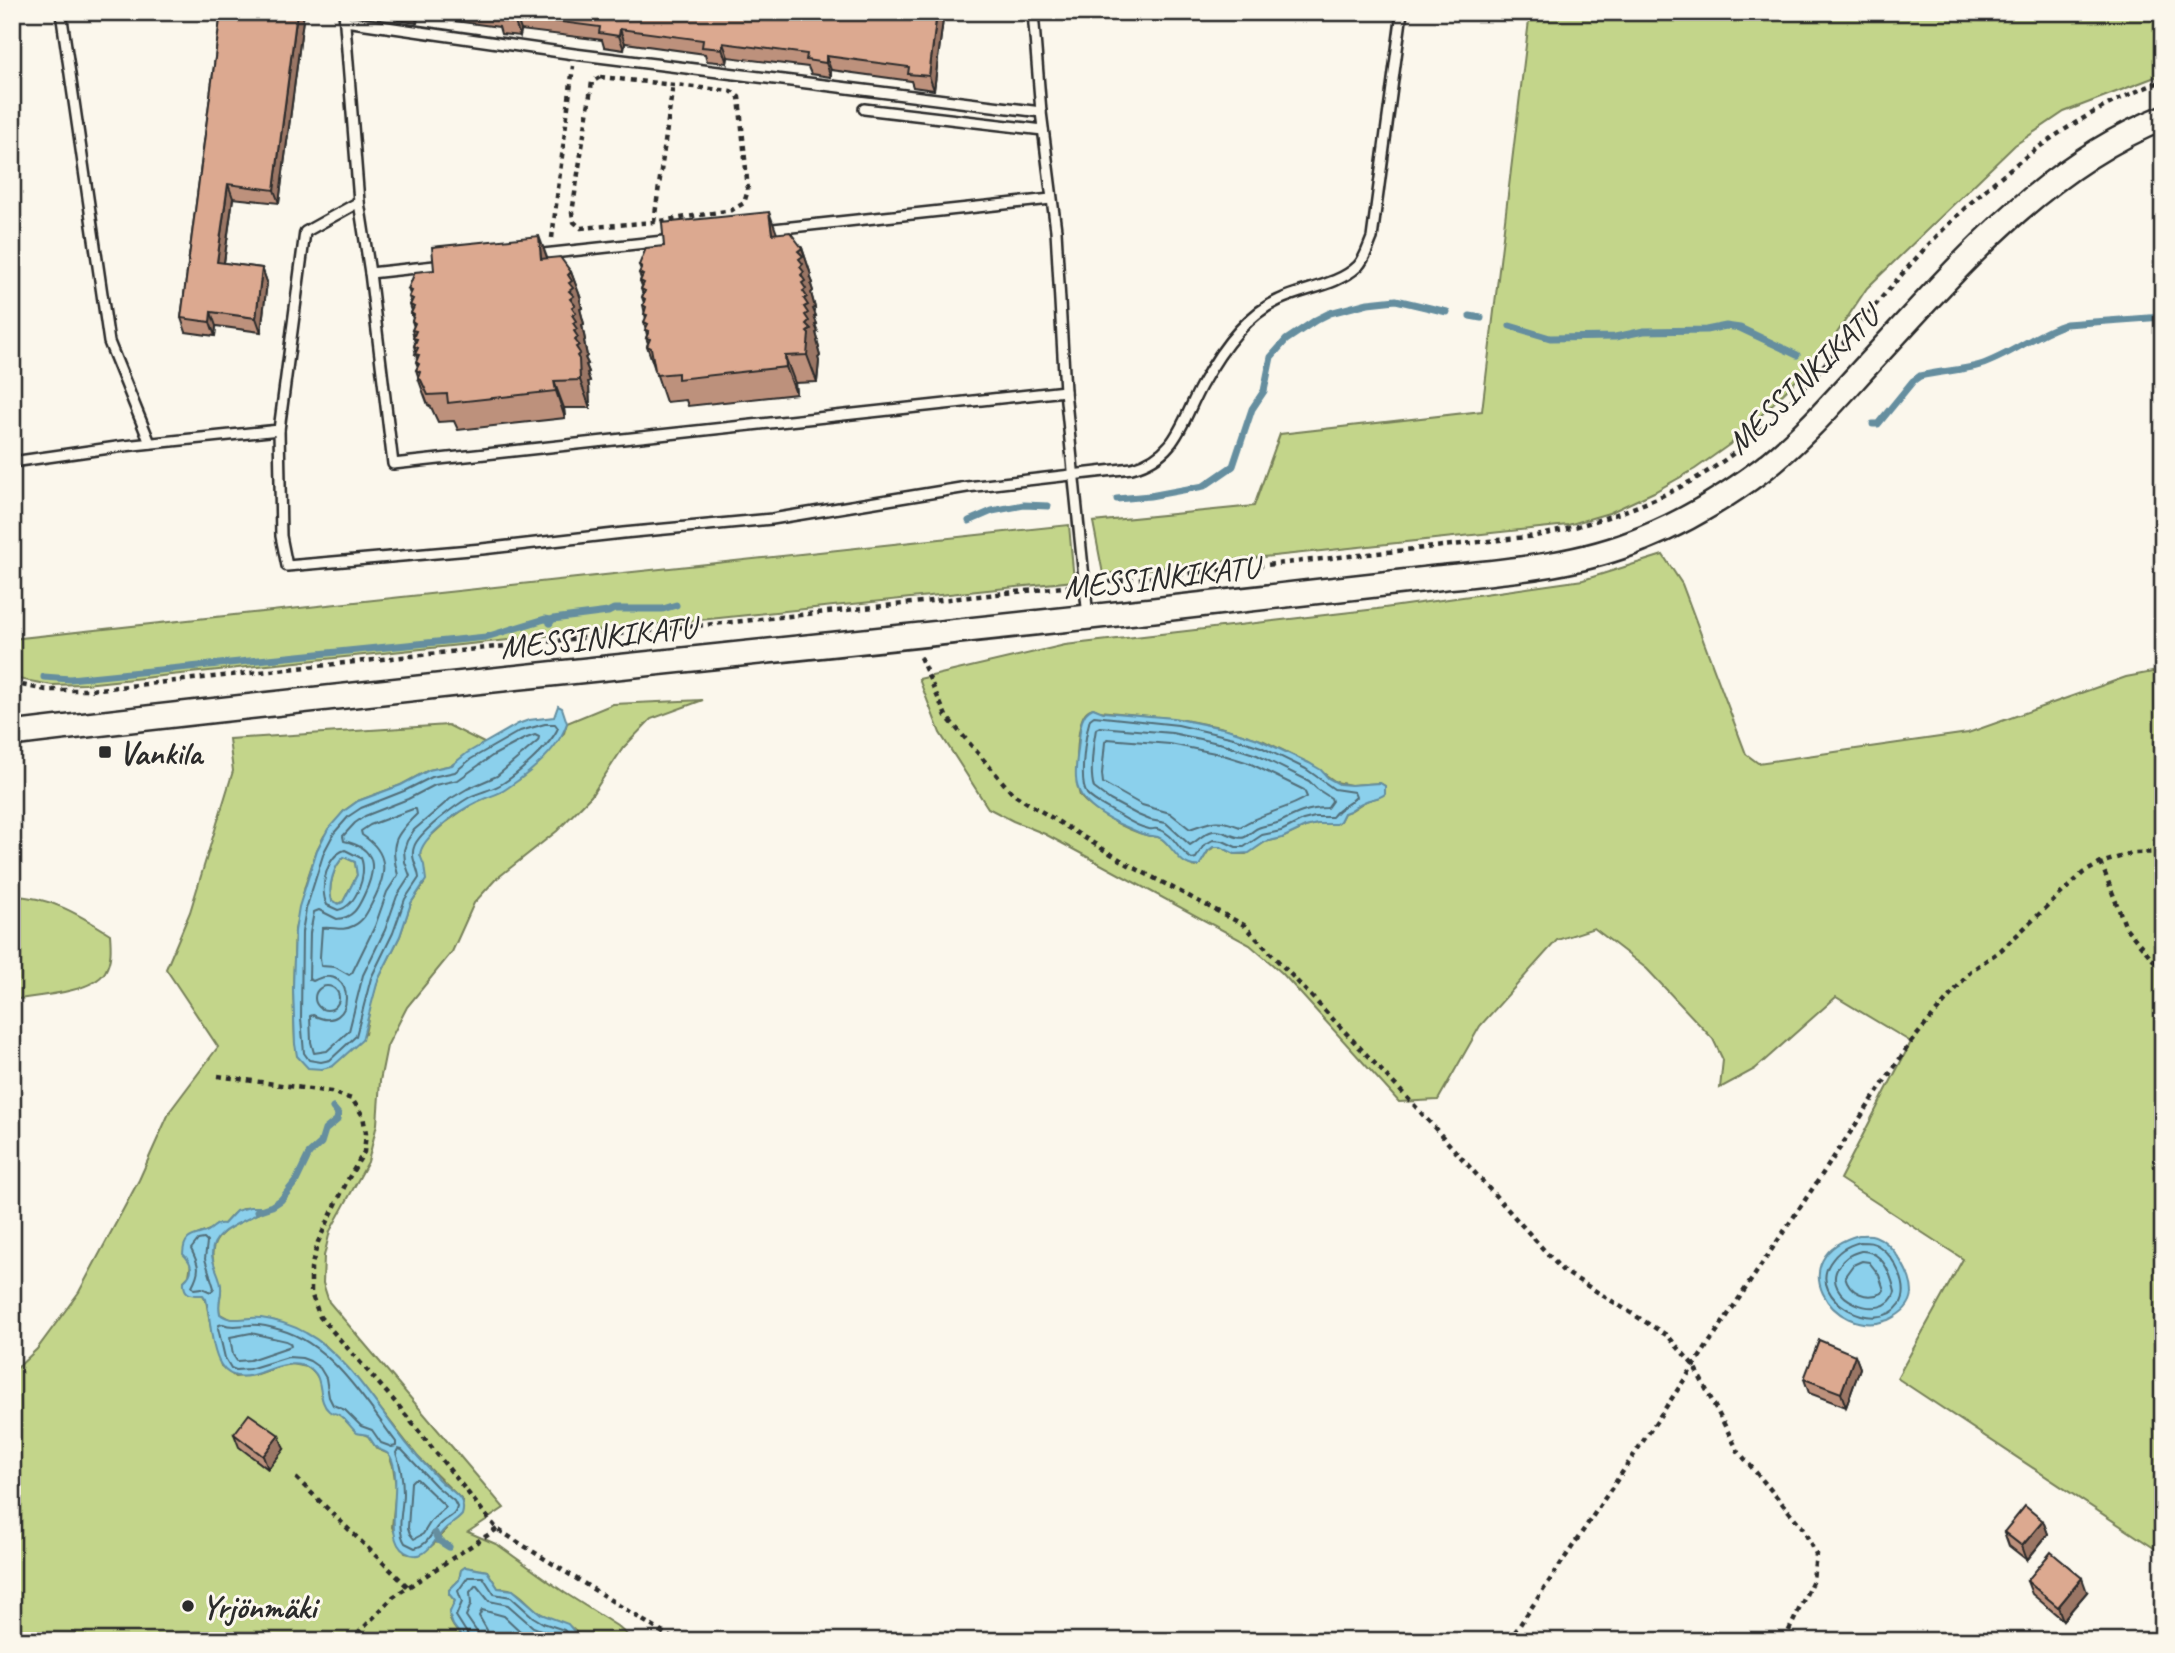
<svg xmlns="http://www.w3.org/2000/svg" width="2175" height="1653" font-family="Caveat,sans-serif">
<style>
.green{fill:#c3d58a;stroke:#77805a;stroke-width:2;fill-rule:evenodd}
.water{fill:#8bd0ec;stroke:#658e9f;stroke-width:2;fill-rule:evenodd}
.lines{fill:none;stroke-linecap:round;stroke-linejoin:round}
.shore{stroke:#516d78;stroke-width:2}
.stream{stroke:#658e9f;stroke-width:7}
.service-casing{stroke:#2b2b2b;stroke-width:14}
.tertiary-casing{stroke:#2b2b2b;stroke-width:28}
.path{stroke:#2b2b2b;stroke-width:4.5;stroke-dasharray:5 5;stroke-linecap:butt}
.service{stroke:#fbf7ec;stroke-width:9}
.tertiary{stroke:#fbf7ec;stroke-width:23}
.wall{fill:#bd917c;stroke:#2b2b2b;stroke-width:2}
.shaded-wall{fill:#9a7665;stroke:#2b2b2b;stroke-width:2}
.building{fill:#dca990;stroke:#2b2b2b;stroke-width:2}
.poi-dot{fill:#2b2b2b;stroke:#fbf7ec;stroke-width:2.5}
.labels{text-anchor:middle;stroke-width:6;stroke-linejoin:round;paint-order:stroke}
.street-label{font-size:33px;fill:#2b2b2b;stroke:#fbf7ec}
.poi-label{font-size:33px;font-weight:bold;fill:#2b2b2b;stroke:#fbf7ec;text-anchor:start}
</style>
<rect width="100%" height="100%" fill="#fbf7ec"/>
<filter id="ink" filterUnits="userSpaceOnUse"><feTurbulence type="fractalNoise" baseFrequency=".0143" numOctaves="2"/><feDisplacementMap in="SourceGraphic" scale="14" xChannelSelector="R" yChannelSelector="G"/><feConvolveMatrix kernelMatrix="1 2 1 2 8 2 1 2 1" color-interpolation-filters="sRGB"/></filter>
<g filter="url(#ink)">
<g class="green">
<path d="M1530,12H2163V74L2064,112L2015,145L1867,288L1833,339L1791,386L1736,440L1695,469L1654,492L1609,513L1568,525L1103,574L1093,522L1254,506L1280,434L1482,411Z"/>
<path d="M1069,525L1074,581L85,684L52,685L12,678V639Z"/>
<path d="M1663,555L1682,584L1746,754L1758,763L1968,733L2126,677L2163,670V1554L1897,1378L1963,1259L1840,1179L1911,1042L1836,997L1755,1069L1720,1088L1723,1060L1713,1039L1647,969L1594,928L1557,940L1480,1026L1438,1100L1399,1102L1282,973L1250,945L1045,834L1013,821L988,808L940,733L919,679L1065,645L1377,609L1583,580ZM1093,708L1099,711L1179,719L1220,727L1264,741L1309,763L1336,782L1351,785L1380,783L1385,786V793C1379,799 1372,798 1364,802C1356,806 1354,811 1344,813L1340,821L1336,824H1317L1305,827L1282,838L1265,842L1246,854H1235L1221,847H1215L1209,850L1200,864L1195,867C1179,862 1174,848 1162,839C1156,835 1152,837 1146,835C1127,831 1091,810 1080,796C1075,781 1076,729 1084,715C1086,711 1088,710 1093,708Z"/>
<path d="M703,700L651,719L623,748L591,796L557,831L495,880L474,903L452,952L407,1007L387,1046L380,1081L377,1124L368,1162L330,1231L324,1256L323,1283L329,1302L504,1508L468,1532L498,1545L565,1593L617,1626L634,1641H582C570,1619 557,1624 540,1613C529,1606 522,1593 509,1589C505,1588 502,1588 498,1588L487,1571L465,1567L461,1570L459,1580L449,1590V1594L455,1601C444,1620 452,1625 465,1641H12V1373L37,1349L79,1292L139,1180L170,1111L218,1047L166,969L190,912L233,771L229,739L448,725L484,743L452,765L429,770L401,785L358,801L344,811L324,836L317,850L305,886L295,930L293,988L295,1044L365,1034L371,1003L378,980L400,936L411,903L424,884L420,851L425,841L445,823L473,803L504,790L564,733L567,723L613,704ZM261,1207L263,1210L261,1212C242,1221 208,1232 213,1259C214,1269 219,1277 221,1287C222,1295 217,1301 220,1314L231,1320L256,1318L276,1321L324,1344L357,1379L418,1457L463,1501C451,1521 433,1561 405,1553L392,1527L396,1487L393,1466L389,1454L377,1449L368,1436L356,1431L340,1415L328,1409L322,1398L320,1381L315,1373L307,1367L292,1364L281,1366L255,1375L235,1377L221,1366L212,1334L206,1300L203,1295C193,1295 184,1293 184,1281L189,1276L191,1263L185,1245L192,1237L224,1224L233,1214L244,1208Z"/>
<path d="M344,857L355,862L357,875L343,902L339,904L332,901C327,888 334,865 344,857Z"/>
<path d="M12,896C49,896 80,915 110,934C111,947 112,960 105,972C92,993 36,996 12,1000Z"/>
</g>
<g class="water">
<path d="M558,706L562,708L567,723C558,751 530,773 506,789C498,795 486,797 477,802C460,810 421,837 420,855L424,865L426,880L411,903L400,936L378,980L362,1040L333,1066L322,1069L308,1068L297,1056L295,1044L293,988L295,931L299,907L317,850L328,829L344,811L358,801L401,785L429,770L452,765L467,753L518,724L529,720L554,717ZM344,857L355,862L357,875L343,902L339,904L332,901C327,888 334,865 344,857Z"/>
<path d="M1093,708L1103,712L1173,718L1227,729L1258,739L1309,763L1321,770L1328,778L1339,784L1351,785L1380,783L1385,786V794C1379,799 1372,798 1364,802C1355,805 1354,811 1344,813L1340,821L1336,824H1317L1305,827L1282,838L1265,842L1249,853L1235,854L1221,847H1213L1208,851L1199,866C1180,868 1174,848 1162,839C1156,835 1152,837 1146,835C1141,834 1136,831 1131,829C1109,820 1077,805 1076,778C1075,765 1078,753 1079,740C1080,728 1081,713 1093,708Z"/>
<path d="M250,1207H262L263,1210C246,1223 211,1228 212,1255C213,1267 221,1276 221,1287C222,1298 217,1301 220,1314C232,1324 246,1316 261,1318C276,1320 292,1325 306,1333C346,1354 375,1404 403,1439C413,1453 426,1465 438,1479C449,1491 468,1496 462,1515C457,1521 451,1524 446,1528C435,1537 426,1565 405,1552C381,1538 405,1482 390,1456C386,1450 382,1452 377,1448C373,1445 372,1439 367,1435C365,1434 360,1434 357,1433C351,1428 346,1419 339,1415C330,1410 337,1417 329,1411C314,1398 329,1370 300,1365C286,1362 272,1369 259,1373C208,1392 214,1331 206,1299L203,1295C192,1295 183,1296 184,1281C195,1272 192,1263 183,1254C184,1233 195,1237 208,1231C215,1227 215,1223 224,1224L236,1211Z"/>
<path d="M1859,1235C1864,1235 1870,1234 1875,1236C1892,1242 1912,1274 1912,1293C1911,1306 1899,1315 1888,1320C1831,1341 1781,1256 1859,1235Z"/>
<path d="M465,1567L487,1571L498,1588L513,1590L541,1614L568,1624L582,1641H465L453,1625L449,1614L455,1601L449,1594V1590L459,1580L461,1570Z"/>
</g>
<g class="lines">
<g class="shore">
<path d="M1094,716L1178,725L1234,738L1261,747L1306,769L1334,789L1354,792L1356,797C1347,807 1342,804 1332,817H1315L1303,820L1281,831L1262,835L1244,847H1236L1223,841L1213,840L1204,845L1196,858L1192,859C1179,852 1174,834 1160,830C1153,827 1156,830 1149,829C1137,827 1124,818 1114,812C1106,807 1094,802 1087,794C1078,782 1086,733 1090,719Z"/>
<path d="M545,724H555L558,728C551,745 516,776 500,785C491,790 480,792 470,797C456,805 418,833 414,847C410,858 418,867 419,878L405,899L393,933L371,978L356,1036L330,1060L321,1062L309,1060L304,1053L301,1018L302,932L306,909L324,852L334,833L349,816L361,808L404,791L432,777L455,772L471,759L520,731Z"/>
<path d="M1100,727L1172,733L1223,744L1257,755L1309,781L1317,789L1331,798L1332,801L1327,808C1308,808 1296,814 1280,822C1273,825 1265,825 1258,828C1253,830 1249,835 1245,837C1237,841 1224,829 1213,831C1203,833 1198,841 1190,845L1166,823L1150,820L1138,815L1110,800L1094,788C1089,771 1093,746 1096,729Z"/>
<path d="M535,735L539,737L538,741L497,776L467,789L450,799L414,830L407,841L404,850L405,862L410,876L397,896L385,930L363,975L349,1031L327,1051L314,1053L311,1042L310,1016L313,1015C357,1038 357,958 313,981L309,979L310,933L314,912L319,910L337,919C353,918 358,908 364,895C377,868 377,848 344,841L343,836L355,823L365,816L408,799L435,785L458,780L492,756L524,739Z"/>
<path d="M1107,739L1170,744L1220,754L1249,763L1298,787L1304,790L1307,797C1287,810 1260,813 1240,827C1217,818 1212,821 1190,829L1170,813L1142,805L1103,783L1102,774L1105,742Z"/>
<path d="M413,809H416L417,814C395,835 389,844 398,875L387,892L375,926L352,973L349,975L335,967L321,966L320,957L322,928C332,926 342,932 353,926C364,921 368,911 373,901C387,874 390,853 362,835L361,831L370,825Z"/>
<path d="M345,850L361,858C368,874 356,907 338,910L327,905C319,889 326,856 345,850Z"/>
<circle cx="327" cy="998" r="12"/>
<path d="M204,1239L207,1242L205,1259L214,1288L211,1292L202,1288L194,1289L192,1286C201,1269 199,1265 191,1249L198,1240Z"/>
<path d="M1860,1242C1868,1242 1874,1242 1880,1247C1894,1257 1911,1287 1900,1304C1877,1337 1807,1299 1830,1263C1838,1251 1846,1246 1860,1242Z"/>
<path d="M1861,1251C1882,1250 1891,1274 1895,1292C1885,1326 1818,1297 1839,1266C1845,1257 1850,1254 1861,1251Z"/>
<path d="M1862,1261L1869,1262L1879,1275L1884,1290L1882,1293C1867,1300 1849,1293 1845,1276L1853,1265Z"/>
<path d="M223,1324C232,1328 240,1325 249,1325C260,1324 271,1327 281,1330C331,1344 366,1402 396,1442V1446L392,1447L381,1443L372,1430L361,1426L345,1410L333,1405L329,1397L326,1378L320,1368L310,1361L302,1358L288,1357L249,1369L236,1370L231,1368L225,1358L218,1328L219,1325Z"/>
<path d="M251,1333L286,1341L290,1343L291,1346L250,1360L237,1361L233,1355L230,1337Z"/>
<path d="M398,1449L402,1450L436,1486L454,1501L457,1507C455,1517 448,1517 441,1523C430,1533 430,1544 415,1548L405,1543C396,1528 403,1510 403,1493C403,1479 401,1466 396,1453Z"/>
<path d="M414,1479H417L446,1507L431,1521L423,1534L414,1539L410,1534L408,1528L411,1482Z"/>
<path d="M469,1641L468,1635L456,1616L462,1602L458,1591L468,1577H483L494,1594L511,1597L533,1617L543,1623L564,1630L574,1641"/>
<path d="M478,1641L477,1632L466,1616L471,1604L470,1592L476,1585L489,1601L508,1605L533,1627L557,1636L563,1641"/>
<path d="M489,1641L487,1630L479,1616L482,1610L504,1616L521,1632L536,1641"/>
</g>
<g class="stream">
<path d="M1470,316L1481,318"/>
<path d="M1510,326L1550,338L1615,337L1644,331L1706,330L1726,326L1740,328L1797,355"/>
<path d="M1873,424H1878L1913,381L1920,376C1939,371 1961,371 1980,365C2011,355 2036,333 2066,324L2163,317"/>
<path d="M1117,499L1150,496L1204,486L1233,466L1252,409L1264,391L1271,357L1286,340L1316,320L1330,313L1368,303L1396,300L1447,312"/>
<path d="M969,521L992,511L1024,505L1048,506"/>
<path d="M550,623L553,619L608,612L614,609H663L676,605"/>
<path d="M44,677L70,679L486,637L545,619L551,620"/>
<path d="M257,1211L272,1206L281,1200L296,1181L309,1154L321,1143L325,1130L337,1120L338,1114L333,1108"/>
<path d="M435,1533L438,1540L449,1547"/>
</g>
<g class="service-casing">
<g id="service">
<path d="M61,12L109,342L150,443"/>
<path d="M344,12L359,202"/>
<path d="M1033,12L1041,112L1056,230L1065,391L1088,617"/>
<path d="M345,21L574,54L1041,112"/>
<path d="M864,109L1043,130"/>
<path d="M764,230L1051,199"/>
<path d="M534,255L673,240"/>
<path d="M370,273L444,265"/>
<path d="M279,430L281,536L287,566L482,549L623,533L772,519L967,487L1132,468C1177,456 1182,421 1201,386C1219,353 1245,315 1279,300C1304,288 1337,286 1358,266C1365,259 1368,247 1372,238L1402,12"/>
<path d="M12,462L124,446L279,430L305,232L359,202L370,273L393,464L1065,391"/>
</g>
</g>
<g class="tertiary-casing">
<path id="tertiary" d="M12,734C398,687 785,651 1171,608C1260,598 1348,588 1437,578C1506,571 1578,566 1642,539C1685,522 1727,496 1763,469C1803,438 1836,399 1870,362C1956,269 2043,166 2163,118"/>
</g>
<g class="path">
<path d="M600,77L731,91L739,97L748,190L744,203L732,210L654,222L581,228L574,222L572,213L592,82Z"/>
<path d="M654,222L673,84"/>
<path d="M552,238L573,66"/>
<path d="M1099,583L1536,536C1605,522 1684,494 1739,449C1813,389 1868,308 1934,239C1997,173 2075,112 2163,81"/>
<path d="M920,657L946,716L1013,794L1129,865L1244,925L1415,1106L1562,1270L1668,1336L1694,1366L1738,1451L1802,1527L1816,1554L1813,1580L1784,1641"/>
<path d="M12,683L46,690H90L1073,586"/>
<path d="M2101,863L2126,928L2161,969L2163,986"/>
<path d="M2163,1036L2160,1061L2163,1068"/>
<path d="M218,1076L331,1092L352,1099L363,1116L366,1133L364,1152L347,1181L318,1242L311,1268V1293L320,1317L397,1404L497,1529L676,1641"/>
<path d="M296,1478L409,1588"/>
<path d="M351,1641L393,1597L497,1529"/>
<path d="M1509,1641L1911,1042L1971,971L2001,950L2083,873L2101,863L2132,853L2163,852"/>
</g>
<use href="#service" class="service"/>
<use href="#tertiary" class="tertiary"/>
</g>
<g class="wall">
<path d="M221,12H304L279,203L233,198L224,263L262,268L267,282L261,332L216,326L215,336L186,332L181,318Z"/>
<path d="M385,12H944L934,90L913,87L911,81L831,70V77L811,74L808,67L728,57L727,63L707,61L705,54L625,43L624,50L604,47L602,40L521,30L520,36L501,34L499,27L418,16L417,23L398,20L395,14Z"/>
<path d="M777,234L802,248L811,275L810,276L813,283L811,285L813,291L811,293L815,308L813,309L816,316L814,317L817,324L815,325L818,332L816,333L818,340L817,341L819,348L818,349L820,356L818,358L819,361L817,382L795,383L796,394L688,406L686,400L666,402L647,346L648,343L646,338L647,335L644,322L646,319L643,305L644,303L642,297L643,295L641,289L642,286L640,281L641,279L639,273L641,270L639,265Z"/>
<path d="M547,258L571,272L581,299L580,300L582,308L580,309L584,324L582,325L585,340L584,341L587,356L585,358L588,364L586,365L589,372L587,373L590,381L588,382L589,386L590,408H564L565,418L458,430L454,421L438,422L431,407L428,405L418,378V376L416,370L418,367L416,362L417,359L414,346L415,343L412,330L414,327L412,321L413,319L411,313L412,311L410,305L411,303L409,297L410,294L408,289Z"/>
<path d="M1855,1355L1860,1368L1846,1407L1809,1393L1804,1379Z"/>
<path d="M234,1434L284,1449L268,1469L239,1447Z"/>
<path d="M2043,1521L2048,1534L2027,1560L2009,1546L2004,1532Z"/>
<path d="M2027,1581L2087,1592L2063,1620L2032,1594Z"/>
</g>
<g class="shaded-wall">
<path d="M297,12H304L279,203L274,190Z"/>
<path d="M413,12H417L418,16L417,23Z"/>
<path d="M937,12H944L934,90L929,76Z"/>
<path d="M516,16L521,30L520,36L515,23Z"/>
<path d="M620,29L625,43L624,50L619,36Z"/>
<path d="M723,43L728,57L727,63L722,49Z"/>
<path d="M826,56L831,70V77L826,63Z"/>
<path d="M228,184L233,198L222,276L217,262Z"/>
<path d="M769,212L779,239L772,234Z"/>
<path d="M539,236L549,263L541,259Z"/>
<path d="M802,248L811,275L810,276L813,283L811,285L813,291L811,293L815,308L813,309L816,316L814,317L817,324L815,325L818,332L816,333L818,340L817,341L819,348L818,349L820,356L818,358L819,361L817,382L807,355L805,315L798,251Z"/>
<path d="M262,268L267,282L261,332L256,318Z"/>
<path d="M571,272L581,299L580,300L582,308L580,309L584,324L582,325L585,340L584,341L587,356L585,358L588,364L586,365L589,372L587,373L590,381L588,382L589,386L590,408L580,380L568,275Z"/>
<path d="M211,312L216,326L215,336L210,322Z"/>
<path d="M785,356L795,383L796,394L786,367Z"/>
<path d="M554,381L564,408L565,418L556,391Z"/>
<path d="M1855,1355L1860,1368L1846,1407L1841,1393Z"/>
<path d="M279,1435L284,1449L268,1469L263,1456Z"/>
<path d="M2043,1521L2048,1534L2027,1560L2022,1546Z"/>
<path d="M2082,1578L2087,1592L2063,1620L2058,1607Z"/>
</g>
<g class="building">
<path d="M221,12H297L274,190L228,184L217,262L262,268L256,318L211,312L210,322L181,318Z"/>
<path d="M486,12H937L929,76L908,74L909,67L826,56V63L806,60L807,54L723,43L722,49L702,47L703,40L620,29L619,36L599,33L600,27L516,16L515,23L496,20L497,14Z"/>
<path d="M769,212L772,234L790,232L802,248L798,251L803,256L799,259L803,264L800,267L804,272L801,275L805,281L802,283L806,289L803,291L807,297L804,299L808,305L804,307L808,313L805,315L809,321L806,324L811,329L807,332L809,334L807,355L785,356L786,367L678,379V373L656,375L651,348L647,346L650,339L646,338L649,331L645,330L648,324L644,322L647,315L644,314L646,307L643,305L645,299L642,297L645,291L641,289L644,283L640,281L643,275L639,273L642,267L639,265L646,248L664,246L662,223Z"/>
<path d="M539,236L541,259L560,257L571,272L568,275L572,281L569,283L573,288L569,291L574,296L570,299L575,305L572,307L576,313L572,315L576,321L573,323L577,329L574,331L578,337L575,340L579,345L576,347L580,353L577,356L579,359L580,380L554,381L556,391L448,403L447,394L428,395L421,380L418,378L420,372L416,370L419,364L416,362L419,355L415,354L418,348L414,346L417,339L413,338L416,331L412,330L415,323L412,321L414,315L411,313L414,307L410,305L413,299L409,297L412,291L408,289L415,272L434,270L432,247Z"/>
<path d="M1819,1340L1855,1355L1841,1393L1804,1379Z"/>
<path d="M249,1414L279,1435L263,1456L234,1434Z"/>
<path d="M2025,1506L2043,1521L2022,1546L2004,1532Z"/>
<path d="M2051,1552L2082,1578L2058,1607L2027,1581Z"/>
</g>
</g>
<g class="poi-dot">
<rect x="98" y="745" width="14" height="14" rx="3.5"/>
<circle cx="188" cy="1606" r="7"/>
</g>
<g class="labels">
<g class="street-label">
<text transform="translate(1802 379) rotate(-44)" y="12">MESSINKIKATU</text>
<text transform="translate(1161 576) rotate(-6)" y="12">MESSINKIKATU</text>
<text transform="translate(598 636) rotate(-6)" y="12">MESSINKIKATU</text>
</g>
<g class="poi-label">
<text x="119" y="764">Vankila</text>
<text x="202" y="1618">Yrjönmäki</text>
</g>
</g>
<rect width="2175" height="1653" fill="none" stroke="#fbf7ec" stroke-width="42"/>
<rect x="21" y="21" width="2133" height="1611" fill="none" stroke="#2b2b2b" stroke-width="2.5" filter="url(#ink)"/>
</svg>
